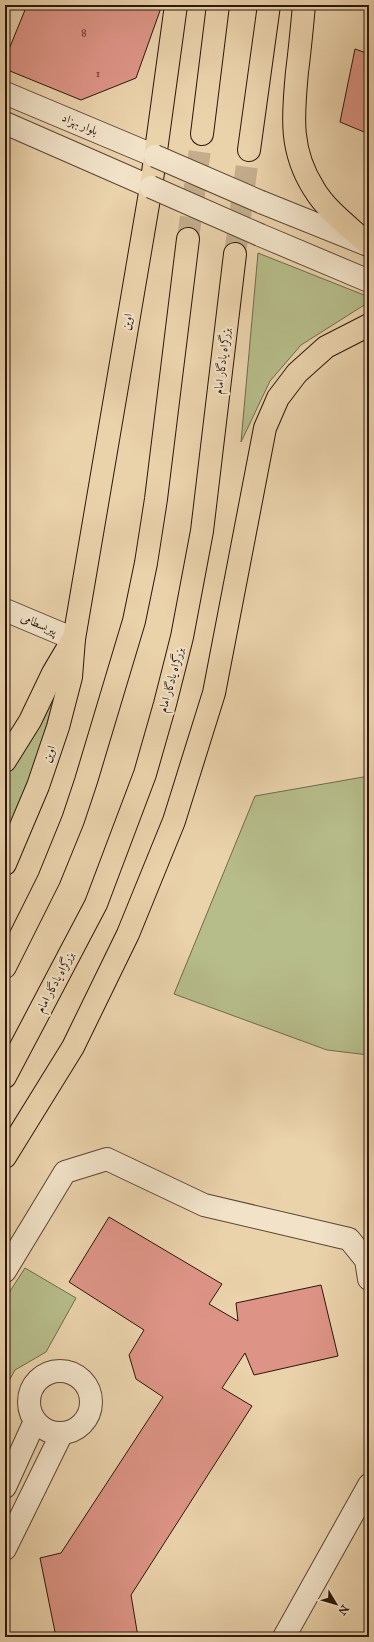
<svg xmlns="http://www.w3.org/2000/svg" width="374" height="1642" font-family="'IM FELL Great Primer',Amiri,serif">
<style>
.green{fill:#b6bc8a;stroke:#716a4c}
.building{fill:#dd9486;stroke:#2c170d}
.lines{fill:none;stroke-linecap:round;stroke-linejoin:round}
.highway-tunnel{stroke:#c4ad8b;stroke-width:22;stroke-dasharray:22 11;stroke-linecap:butt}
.minor-casing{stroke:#5c4634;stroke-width:24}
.major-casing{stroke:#2c170d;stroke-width:24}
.highway-casing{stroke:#2c170d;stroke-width:24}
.minor{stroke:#f1e2c8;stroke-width:22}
.major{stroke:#ead2ab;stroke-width:22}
.highway{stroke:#ead2ab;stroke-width:22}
.minor-bridge-casing{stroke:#5c4634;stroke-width:24;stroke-linecap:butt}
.minor-bridge{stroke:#f1e2c8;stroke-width:22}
.labels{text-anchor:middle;stroke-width:4;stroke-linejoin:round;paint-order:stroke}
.number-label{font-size:10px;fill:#58362b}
.street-label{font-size:12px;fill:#2c170d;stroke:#f1e2c8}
</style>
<rect width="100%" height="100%" fill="#ead2ab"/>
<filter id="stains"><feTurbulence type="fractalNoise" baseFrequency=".005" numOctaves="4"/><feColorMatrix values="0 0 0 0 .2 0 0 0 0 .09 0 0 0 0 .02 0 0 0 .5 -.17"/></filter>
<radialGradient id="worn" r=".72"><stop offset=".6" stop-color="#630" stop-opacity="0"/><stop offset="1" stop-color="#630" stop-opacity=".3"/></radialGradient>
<g class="green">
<path d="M258,253L369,297V302L301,345L270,381L241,442Z"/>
<path d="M61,675L40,748L27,787L5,838V779Z"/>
<path d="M369,776V1055L327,1050L174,994L255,796Z"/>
<path d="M25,1268L76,1298L46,1352L15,1370L5,1388V1299Z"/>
</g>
<g class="building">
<path d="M27,5H162L136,78L81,100L5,69V59Z"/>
<path d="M355,49L369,54V134L340,122Z"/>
<path d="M109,1217L222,1284L209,1304L238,1321L236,1303L321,1285L338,1356L254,1375L245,1353L222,1388L252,1406L131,1595L138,1637H56L40,1558L61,1553L163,1397L136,1379L129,1355L144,1330L69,1282Z"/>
</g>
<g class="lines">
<g class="highway-tunnel">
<path d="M188,239L202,134"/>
<path d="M235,254L249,150"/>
</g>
<g class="minor-casing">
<g id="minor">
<path d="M5,93L155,156"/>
<path d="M5,123L151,187"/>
<path d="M261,202L368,245"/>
<path d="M260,235L369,281"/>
<path d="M5,610L74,639"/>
<path d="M5,1271L65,1172L107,1159L204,1205L349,1239L366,1260L369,1279"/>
<circle cx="60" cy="1402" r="31"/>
<path d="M5,1487L35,1421"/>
<path d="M5,1549L62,1433"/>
<path d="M284,1637L369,1485"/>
</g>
</g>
<g class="major-casing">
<g id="major">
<path d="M5,761L30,721L53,673L72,641"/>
<path d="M5,864L38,786L58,727L71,677L74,639L151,187L176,5"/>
</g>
</g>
<g class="highway-casing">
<g id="highway">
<path d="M304,5C302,27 300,49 297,72C293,115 289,150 314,189C327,211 351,228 369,245"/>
<path d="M202,134L218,5"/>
<path d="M249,150L269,5"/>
<path d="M5,967L49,879L73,820L86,781L134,621L146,563L156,499L188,239"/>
<path d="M5,1077L96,904L145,774L165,704L182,637L202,531L235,254"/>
<path d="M5,1157L73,1047L128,934L174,821L214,693L265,428L278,398L297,373L326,347L369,325"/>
</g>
</g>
<use href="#minor" class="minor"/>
<use href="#major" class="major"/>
<use href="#highway" class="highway"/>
<g class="minor-bridge-casing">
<g id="minor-bridge">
<path d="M155,156L261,202"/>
<path d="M151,187L260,235"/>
</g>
</g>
<use href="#minor-bridge" class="minor-bridge"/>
</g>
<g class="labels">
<g class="number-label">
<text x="84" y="36">8</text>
<text x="98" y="77">1</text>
</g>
<g class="street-label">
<text transform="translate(80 124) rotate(23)" y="4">بلوار بهزاد</text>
<text transform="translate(127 322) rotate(-80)" y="4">اوین</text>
<text transform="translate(222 361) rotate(-83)" y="4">بزرگراه یادگار امام</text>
<text transform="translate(39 624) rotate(23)" y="4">پیربسطامی</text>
<text transform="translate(171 680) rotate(-75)" y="4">بزرگراه یادگار امام</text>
<text transform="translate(49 754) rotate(-71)" y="4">اوین</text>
<text transform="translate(55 982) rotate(-62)" y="4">بزرگراه یادگار امام</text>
</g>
</g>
<rect width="374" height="1642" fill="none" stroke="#ead2ab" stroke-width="20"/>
<rect x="6" y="6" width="362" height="1630" fill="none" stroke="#2c170d" stroke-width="2"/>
<rect x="10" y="10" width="354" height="1622" fill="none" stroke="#2c170d"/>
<g transform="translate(336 1604) rotate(128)" stroke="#f1e2c8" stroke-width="3" paint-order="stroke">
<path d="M0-3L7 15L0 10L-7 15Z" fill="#2c170d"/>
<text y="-6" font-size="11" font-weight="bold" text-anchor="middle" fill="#2c170d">N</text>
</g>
<rect width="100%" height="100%" filter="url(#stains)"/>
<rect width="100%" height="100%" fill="url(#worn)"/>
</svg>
